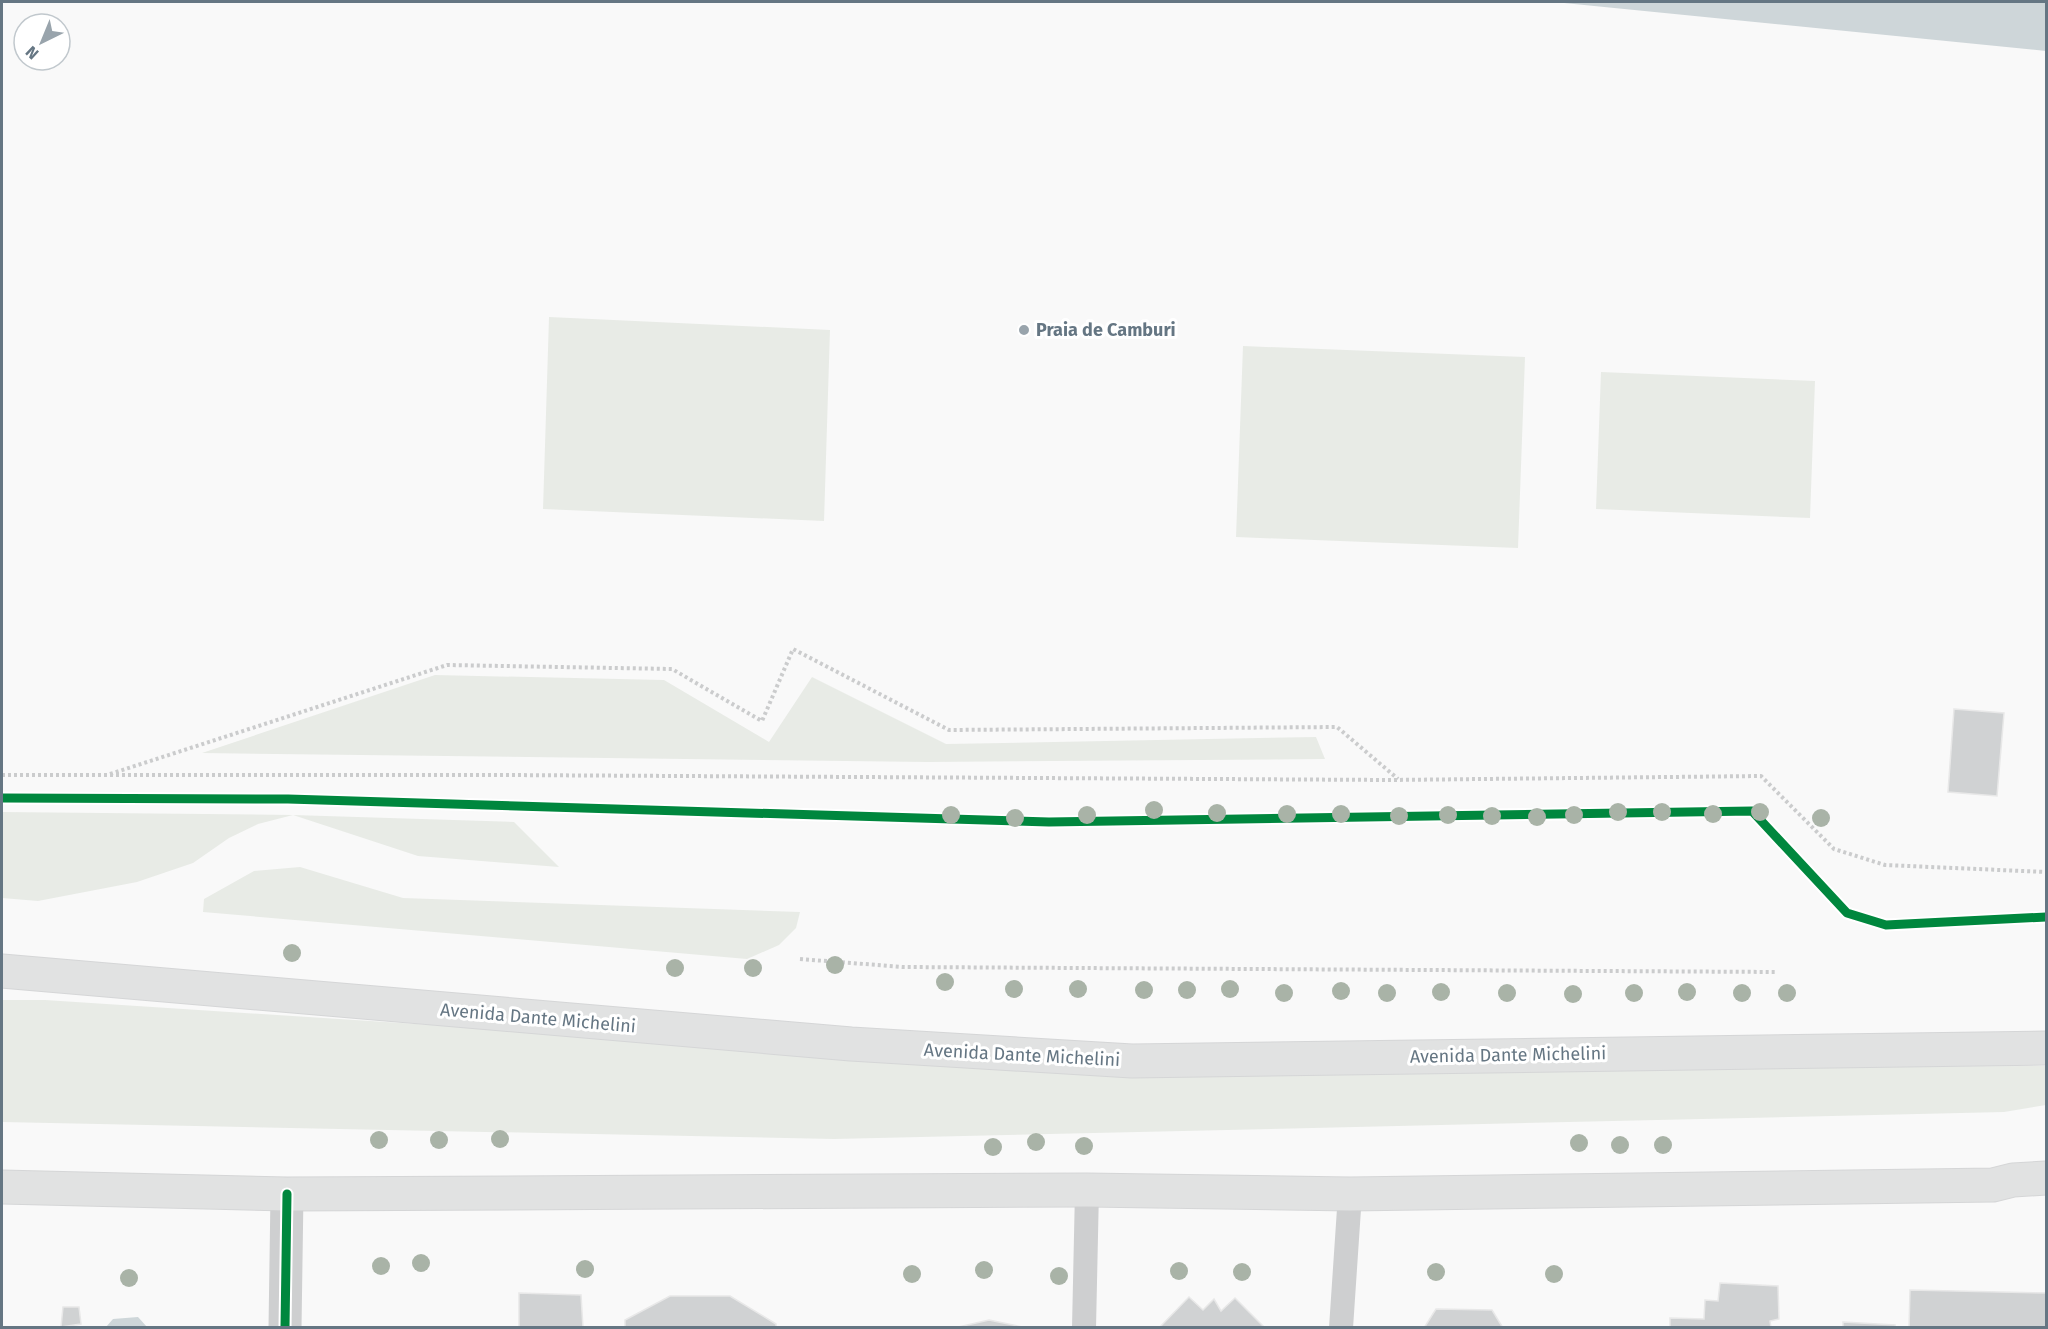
<svg xmlns="http://www.w3.org/2000/svg" width="2048" height="1329" font-family="'Fira Sans',sans-serif">
<style>
.green{fill:#e8ebe6}
.water{fill:#ced6d9}
.building{fill:#d0d2d3;stroke:#e8e8e8;stroke-width:1.5}
.lines{fill:none;stroke-linecap:round;stroke-linejoin:round}
.secondary-casing{stroke:#d5d6d7;stroke-width:35}
.path{stroke:#cbcccd;stroke-width:4;stroke-dasharray:3 3;stroke-linecap:butt}
.lane{stroke:#cecfd0;stroke-width:24}
.street{stroke:#cecfd0;stroke-width:33}
.secondary{stroke:#e1e2e2;stroke-width:33}
.cycleway-casing{stroke:#fff;stroke-width:13}
.cycleway{stroke:#00873e;stroke-width:9}
.tree{fill:#a9b3a7}
.poi-dot{fill:#99a4ac;stroke:#fff;stroke-width:2}
.labels{text-anchor:middle;stroke-width:6;stroke-linejoin:round;paint-order:stroke}
.poi-label{font-size:18px;font-weight:bold;fill:#657683;stroke:#fff;text-anchor:start}
.street-label{font-size:18px;fill:#657683;stroke:#fff}
</style>
<rect width="100%" height="100%" fill="#f9f9f9"/>
<g class="green">
<path d="M549,317L830,330L824,521L543,509Z"/>
<path d="M1243,346L1525,357L1518,548L1236,537Z"/>
<path d="M1601,372L1815,381L1810,518L1596,509Z"/>
<path d="M435,675L664,680L769,742L812,677L946,744L1316,737L1325,759L928,762L202,753Z"/>
<path d="M2,812L293,815L514,822L559,867L418,856L293,815L258,824L229,838L193,863L137,882L38,901L2,898Z"/>
<path d="M300,867L403,898L800,912L796,928L779,945L747,959L203,912L204,899L254,871Z"/>
<path d="M2,1000H45L1113,1069L2046,1066V1105L2004,1112L834,1139L2,1122Z"/>
</g>
<g class="water">
<path d="M1554,2H2046V51Z"/>
<path d="M138,1317L147,1327H106L113,1319Z"/>
</g>
<g class="building">
<path d="M1954,709L2004,713L1997,796L1948,792Z"/>
<path d="M1720,1283L1778,1286L1779,1319L1770,1321L1771,1328H1670V1318L1704,1319L1705,1300L1718,1301Z"/>
<path d="M1910,1290L2046,1293V1328H1909Z"/>
<path d="M519,1293L581,1295L583,1328H519Z"/>
<path d="M670,1296H730L776,1324V1328H625V1320Z"/>
<path d="M1189,1297L1203,1310L1214,1299L1221,1311L1235,1298L1265,1328H1159Z"/>
<path d="M63,1307H79L81,1324L61,1327Z"/>
<path d="M1436,1309L1492,1310L1503,1328H1424Z"/>
<path d="M989,1320L1027,1328H954Z"/>
<path d="M1843,1322L1895,1325V1328H1843Z"/>
</g>
<g class="lines">
<g class="secondary-casing">
<g id="secondary">
<path d="M2,971L851,1044L1132,1061L2046,1048"/>
<path d="M2,1187L287,1194L1087,1190L1350,1194L1993,1185L2013,1180L2046,1178"/>
</g>
</g>
<g class="path">
<path d="M110,774L447,665L672,669L762,721L793,649L949,730L1337,727L1398,779"/>
<path d="M2,775H502L1391,780L1761,776L1834,849L1885,865L2046,872"/>
<path d="M800,959L903,967L1776,972"/>
</g>
<g class="lane">
<path d="M1084,1328L1087,1190"/>
<path d="M1341,1328L1350,1194"/>
</g>
<path class="street" d="M285,1328L287,1194"/>
<use href="#secondary" class="secondary"/>
<g class="cycleway-casing">
<g id="cycleway">
<path d="M2,798L288,799L1049,822L1752,811L1847,913L1886,925L2046,917"/>
<path d="M285,1328L287,1194"/>
</g>
</g>
<use href="#cycleway" class="cycleway"/>
</g>
<g class="tree">
<circle cx="1154" cy="810" r="9"/>
<circle cx="1618" cy="812" r="9"/>
<circle cx="1662" cy="812" r="9"/>
<circle cx="1760" cy="812" r="9"/>
<circle cx="1217" cy="813" r="9"/>
<circle cx="1287" cy="814" r="9"/>
<circle cx="1341" cy="814" r="9"/>
<circle cx="1713" cy="814" r="9"/>
<circle cx="951" cy="815" r="9"/>
<circle cx="1087" cy="815" r="9"/>
<circle cx="1448" cy="815" r="9"/>
<circle cx="1574" cy="815" r="9"/>
<circle cx="1399" cy="816" r="9"/>
<circle cx="1492" cy="816" r="9"/>
<circle cx="1537" cy="817" r="9"/>
<circle cx="1015" cy="818" r="9"/>
<circle cx="1821" cy="818" r="9"/>
<circle cx="292" cy="953" r="9"/>
<circle cx="835" cy="965" r="9"/>
<circle cx="675" cy="968" r="9"/>
<circle cx="753" cy="968" r="9"/>
<circle cx="945" cy="982" r="9"/>
<circle cx="1014" cy="989" r="9"/>
<circle cx="1078" cy="989" r="9"/>
<circle cx="1230" cy="989" r="9"/>
<circle cx="1144" cy="990" r="9"/>
<circle cx="1187" cy="990" r="9"/>
<circle cx="1341" cy="991" r="9"/>
<circle cx="1441" cy="992" r="9"/>
<circle cx="1687" cy="992" r="9"/>
<circle cx="1284" cy="993" r="9"/>
<circle cx="1387" cy="993" r="9"/>
<circle cx="1507" cy="993" r="9"/>
<circle cx="1634" cy="993" r="9"/>
<circle cx="1742" cy="993" r="9"/>
<circle cx="1787" cy="993" r="9"/>
<circle cx="1573" cy="994" r="9"/>
<circle cx="500" cy="1139" r="9"/>
<circle cx="379" cy="1140" r="9"/>
<circle cx="439" cy="1140" r="9"/>
<circle cx="1036" cy="1142" r="9"/>
<circle cx="1579" cy="1143" r="9"/>
<circle cx="1620" cy="1145" r="9"/>
<circle cx="1663" cy="1145" r="9"/>
<circle cx="1084" cy="1146" r="9"/>
<circle cx="993" cy="1147" r="9"/>
<circle cx="421" cy="1263" r="9"/>
<circle cx="381" cy="1266" r="9"/>
<circle cx="585" cy="1269" r="9"/>
<circle cx="984" cy="1270" r="9"/>
<circle cx="1179" cy="1271" r="9"/>
<circle cx="1242" cy="1272" r="9"/>
<circle cx="1436" cy="1272" r="9"/>
<circle cx="912" cy="1274" r="9"/>
<circle cx="1554" cy="1274" r="9"/>
<circle cx="1059" cy="1276" r="9"/>
<circle cx="129" cy="1278" r="9"/>
</g>
<circle class="poi-dot" cx="1024" cy="330" r="6"/>
<g class="labels">
<g class="poi-label">
<text x="1036" y="336">Praia de Camburi</text>
</g>
<g class="street-label">
<text transform="translate(538 1018) rotate(5)" y="6">Avenida Dante Michelini</text>
<text transform="translate(1022 1055) rotate(3)" y="6">Avenida Dante Michelini</text>
<text transform="translate(1508 1055) rotate(-1)" y="6">Avenida Dante Michelini</text>
</g>
</g>
<rect width="2048" height="1329" fill="none" stroke="#657683" stroke-width="6"/>
<g transform="translate(42 42) rotate(223)"><circle r="28" fill="#ffffff" stroke="#c1c8cd" stroke-width="1.5"/>
<path d="M0-4.5L10 22L0 15L-10 22Z" fill="#99a4ac"/>
<text y="-9" font-size="16" font-weight="bold" text-anchor="middle" fill="#657683">N</text>
</g>
</svg>
